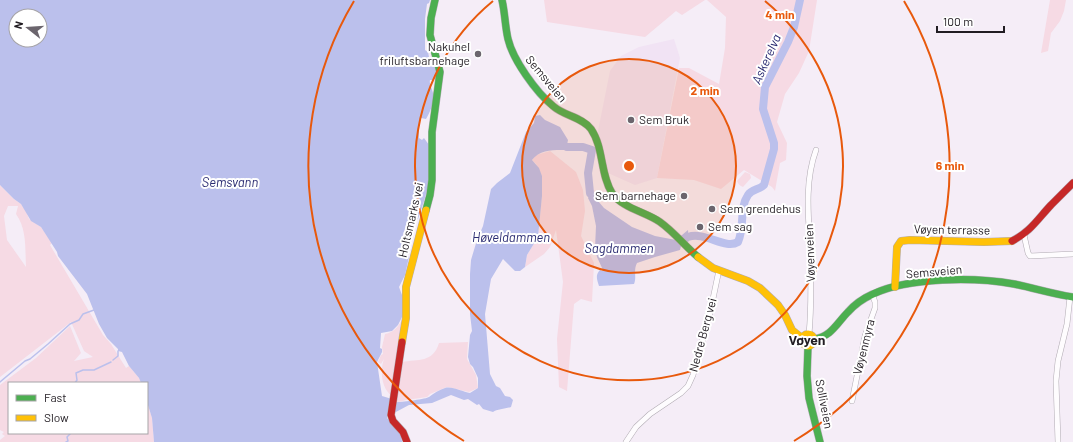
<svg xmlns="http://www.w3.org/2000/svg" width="1073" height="442" font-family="Barlow,sans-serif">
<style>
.built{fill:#f1e3f4}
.green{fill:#f6dae4;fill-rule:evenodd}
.water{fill:#bbc0ec;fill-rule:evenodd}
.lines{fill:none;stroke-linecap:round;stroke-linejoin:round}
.stream{stroke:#bbc0ec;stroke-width:1.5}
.river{stroke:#bbc0ec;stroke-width:8}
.street-casing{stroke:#b1abb3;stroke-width:6}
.fast-casing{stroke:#b1abb3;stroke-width:8}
.slow-casing{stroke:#b1abb3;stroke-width:8}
.jam-casing{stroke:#b1abb3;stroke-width:8}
.street{stroke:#fefcfe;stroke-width:5}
.fast{stroke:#4caf50;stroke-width:7}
.slow{stroke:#ffc107;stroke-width:7}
.jam{stroke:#c62828;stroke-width:7}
.ring{fill:none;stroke:#e8590c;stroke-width:2}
.poi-dot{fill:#6b656d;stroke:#fff;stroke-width:1.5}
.labels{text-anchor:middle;stroke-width:4;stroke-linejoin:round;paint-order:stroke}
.poi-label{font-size:12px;fill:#211c22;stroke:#fff;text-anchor:start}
.street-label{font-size:12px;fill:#211c22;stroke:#fff}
.water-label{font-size:13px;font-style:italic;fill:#2b2c72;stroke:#fff}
.quarter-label{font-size:14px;font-weight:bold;fill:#211c22;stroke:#fff}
.centre{fill:#e8590c;stroke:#fff;stroke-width:2}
.ring-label{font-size:12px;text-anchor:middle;font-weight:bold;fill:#e8590c;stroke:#fff;stroke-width:4;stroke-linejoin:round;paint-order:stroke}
</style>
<rect width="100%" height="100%" fill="#f5edf7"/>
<path class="built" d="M674,39L680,58L657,178L635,185L608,173L598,131L610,71L621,56L639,47Z"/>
<g class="green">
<path d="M544,0H705L682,15L676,11L645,37L547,22Z"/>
<path d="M707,0H817L809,51L799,73L785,94L777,122L787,143L786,160L780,163L775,191L772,187L744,170L721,189L694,180L657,178L679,68H689L719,84L725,48L726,17Z"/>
<path d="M1050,0H1066L1064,11L1060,21L1051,33L1048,51L1041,53Z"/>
<path d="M550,151L576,172L583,190L585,211L581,236L594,263L592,302L581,299L574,304L567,391L559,387L557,339L563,282L556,230L550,247L544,254L525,267L527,255L538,237L542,196V176L536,164L532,160L536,155Z"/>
<path d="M745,172L750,174L751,178L743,187C740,186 738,184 737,181Z"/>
<path d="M0,185L14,199L21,204L26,211L29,219L41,227L52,243L50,245L103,335L111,344L126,368L129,366L139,378L141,383H9V433H147V402L152,418L154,442H0V440L5,436L2,434L4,432L0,430V385L36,358L70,326L81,353L74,361L93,357L84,351L71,322L0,377ZM8,206H18L16,214C27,229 25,249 26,267L7,240L4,216Z"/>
<path d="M402,320L403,324L392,396C381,388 380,370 384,359L381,364L378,362L381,355L383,354L382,347L385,334C394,332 397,328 402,320Z"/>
<path d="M468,342L467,359L476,375L478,388L469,392L447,387L430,394L427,397L406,400L399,402H396L402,362C418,359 433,363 439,343Z"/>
</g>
<g class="water">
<path d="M0,0H430L429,3L427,4L425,19V50L428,52L430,62L436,64V74L433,80H430C429,85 432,88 433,93C435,102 430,112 426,119L421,118L419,120V138L422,140L424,138L429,145L428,187L424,201L418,219L414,221L411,220V218L409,219L403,234L402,242L405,255L407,254L409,257L405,275L399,287L402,295L403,315L398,325L392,331L381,333L380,348L382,349V352L377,362L382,396L392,399L387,418L401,434L402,442H154L152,418L147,402V383H141L139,378L129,366L122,352L118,351V349L107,338L99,324L87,294L58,256L57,252L41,227L31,221L21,204L14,199L0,185ZM16,16H40V40H16Z"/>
<path d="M540,115L545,120L560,127L568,140L566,150C555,150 540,149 532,160L539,168L542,176V196L538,237L527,255L525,267L520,271H515L503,259L491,279L485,314L490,374L496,386L500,388L505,396L510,397L513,400L511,407C505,409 497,409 493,412L483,409L479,404L477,405L468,399L464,400L451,395L432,403L409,405L394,413L395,402C398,403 426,399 429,397C434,393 439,390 445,388C452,386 463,392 470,393L478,388V378L473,367L470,364L468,357L470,335L472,331L470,314V274L471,260L477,240L483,226L491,189L497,183L510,173L526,132L534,123L535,116Z"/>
<path d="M590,193H595L598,201L604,208L632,227L655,236L676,240L688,230L689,241L681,246L680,250L655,257L637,263C633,271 637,277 634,284L599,286C597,280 595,275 600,270L602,271L603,270L597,257L595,248L596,226L592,206L588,198Z"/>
</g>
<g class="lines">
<g class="stream">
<path d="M113,360L118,356V351"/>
<path d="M0,382L25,361L30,359L48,344L70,324L79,320L83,314L94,310"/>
<path d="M75,383L77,380L76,373L83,370H94L111,362"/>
<path d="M66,442L68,441L67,437L71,433"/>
</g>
<g class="river">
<path d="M567,147H583L592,150L588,173L590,193"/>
<path d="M680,242C682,240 685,238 688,237C705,231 725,250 738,242C745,227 739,208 748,195C752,189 759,190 764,185L774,149V143L763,109L765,87L788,42L794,27L800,0"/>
</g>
<g class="street-casing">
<g id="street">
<path d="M1024,235L1028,253L1030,256L1073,254"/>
<path d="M809,334C812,304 811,274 810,244C808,213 805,180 816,150"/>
<path d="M852,401L865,336L875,308V302L872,294"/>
<path d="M626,442L636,427L650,414L681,393L688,386L693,375L710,313L719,270"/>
<path d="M1058,442L1056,381L1058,361L1067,324L1070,297"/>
</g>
</g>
<g class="fast-casing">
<g id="fast">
<path d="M502,0C505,13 505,26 508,39C513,60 536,92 553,106C564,116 582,117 591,129C604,148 600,174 612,193C622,208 646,212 660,222C674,232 685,246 698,257"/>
<path d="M426,210L430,195L432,180V132L440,72L430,35L431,18L435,0"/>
<path d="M814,339C831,337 837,323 848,312C855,304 864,298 873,294C909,277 975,277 1014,284C1034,288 1053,294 1073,297"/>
<path d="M808,346L807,376L809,398L820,442"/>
</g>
</g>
<g class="slow-casing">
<g id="slow">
<path d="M698,257L713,268L748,281L760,288L778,305L785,315L792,330L802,338"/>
<path d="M895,287L897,247L901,241L910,240L984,242L1012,241"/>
<circle cx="808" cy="340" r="6"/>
<path d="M402,342L406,318V287L426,210"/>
</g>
</g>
<g class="jam-casing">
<g id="jam">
<path d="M1012,241C1030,232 1037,220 1051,205C1058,198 1066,190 1073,183"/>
<path d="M402,342L391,415L393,421L403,432L407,442"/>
</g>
</g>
<use href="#street" class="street"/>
<use href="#fast" class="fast"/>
<use href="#slow" class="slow"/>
<use href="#jam" class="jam"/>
</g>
<circle cx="629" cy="166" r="107" fill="#e8590c" fill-opacity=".12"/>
<g class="ring">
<circle cx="629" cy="166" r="107"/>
<path d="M765 1A214 214 0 1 1 493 1"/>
<path d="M464 441A321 321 0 0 1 354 1M904 1A321 321 0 0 1 794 441"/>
</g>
<g class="poi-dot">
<circle cx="478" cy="54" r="4"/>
<circle cx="631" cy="120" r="4"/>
<circle cx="684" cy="196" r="4"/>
<circle cx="712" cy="209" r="4"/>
<circle cx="700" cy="227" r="4"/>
</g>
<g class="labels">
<g class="poi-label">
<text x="470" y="51" text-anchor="end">Nakuhel<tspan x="470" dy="14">friluftsbarnehage</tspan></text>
<text x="639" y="124">Sem Bruk</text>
<text x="676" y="200" text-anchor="end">Sem barnehage</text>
<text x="720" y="213">Sem grendehus</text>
<text x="708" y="231">Sem sag</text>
</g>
<g class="street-label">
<text transform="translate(546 79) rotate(50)" y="4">Semsveien</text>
<text transform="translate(411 220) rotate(-77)" y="4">Holtsmarks vei</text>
<text transform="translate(952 230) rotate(1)" y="4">Vøyen terrasse</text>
<text transform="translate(810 253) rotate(-92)" y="4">Vøyenveien</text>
<text transform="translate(934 272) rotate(-5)" y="4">Semsveien</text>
<text transform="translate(703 335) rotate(-75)" y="4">Nedre Berg vei</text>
<text transform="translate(864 347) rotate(-76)" y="4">Vøyenmyra</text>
<text transform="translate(824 404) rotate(79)" y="4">Solliveien</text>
</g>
<g class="water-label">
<text transform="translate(766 59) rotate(-66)" y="5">Askerelva</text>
<text x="230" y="187">Semsvann</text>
<text x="511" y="242">Høveldammen</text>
<text x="619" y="253">Sagdammen</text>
</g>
<g class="quarter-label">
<text x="807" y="345">Vøyen</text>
</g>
</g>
<circle cx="629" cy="166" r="6" class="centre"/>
<g class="ring-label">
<text x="780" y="19">4 min</text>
<text x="705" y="95">2 min</text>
<text x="950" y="170">6 min</text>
</g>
<rect x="8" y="382" width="140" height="52" fill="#ffffff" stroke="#a6a4a7"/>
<rect x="16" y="395" width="20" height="6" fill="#4caf50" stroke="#a6a4a7"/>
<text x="44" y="402" font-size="12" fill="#211c22">Fast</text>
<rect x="16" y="415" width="20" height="6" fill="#ffc107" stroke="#a6a4a7"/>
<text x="44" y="422" font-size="12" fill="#211c22">Slow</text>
<g transform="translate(28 28) rotate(287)"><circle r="19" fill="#ffffff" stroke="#a6a4a7"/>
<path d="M0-3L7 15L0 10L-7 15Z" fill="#6b656d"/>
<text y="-6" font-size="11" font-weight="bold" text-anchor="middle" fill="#211c22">N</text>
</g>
<path d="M937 26v6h67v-6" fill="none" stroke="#211c22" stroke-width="2"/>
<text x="943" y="26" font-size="12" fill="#211c22" stroke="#ffffff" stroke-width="3" paint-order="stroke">100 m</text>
</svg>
